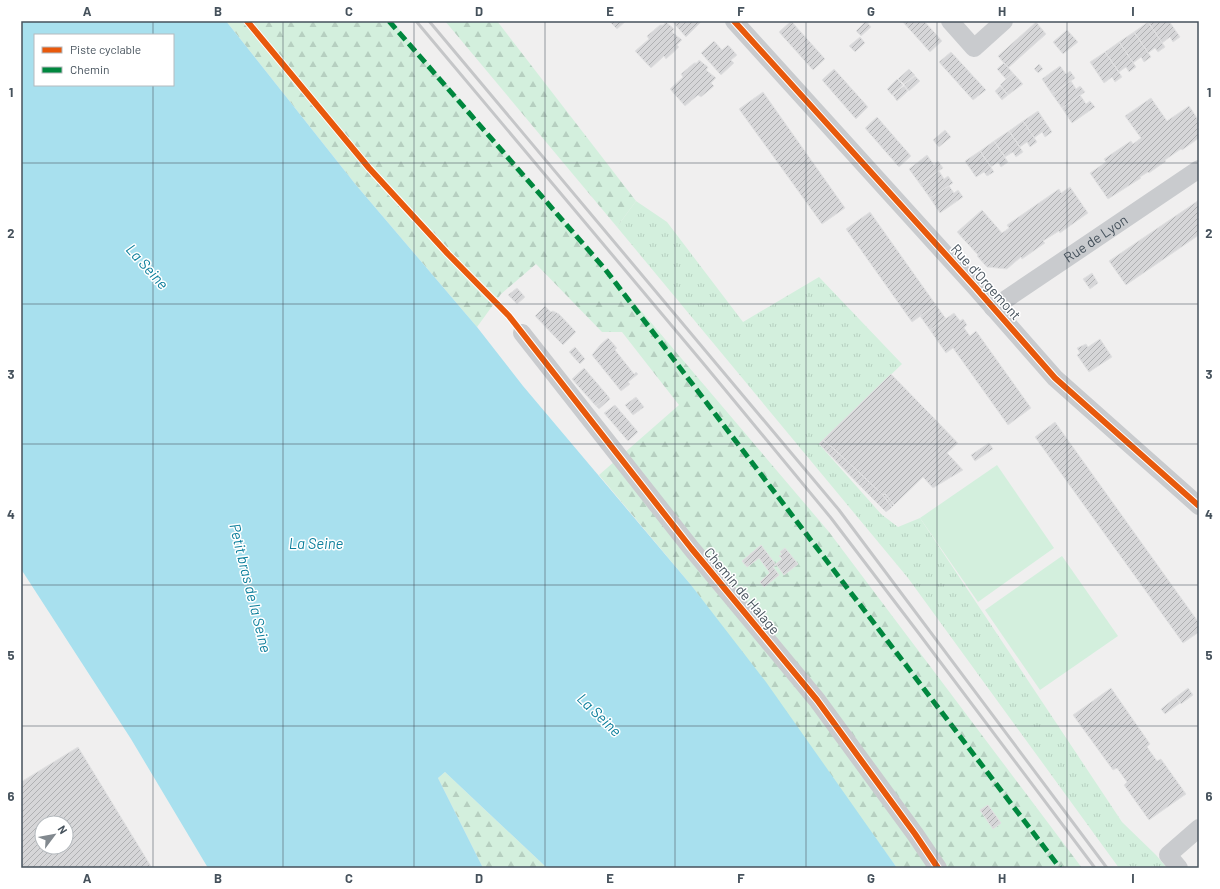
<svg xmlns="http://www.w3.org/2000/svg" width="1220" height="889" font-family="Barlow,sans-serif">
<style>
.grass{fill:url(#grass-tufts)}
.forest{fill:url(#forest-firs)}
.green{fill:#d3efdd}
.water{fill:#a8e0ee;fill-rule:evenodd}
.building{fill:url(#building-hatch);stroke:#e1e1e2;fill-rule:evenodd}
.lines{fill:none;stroke-linecap:round;stroke-linejoin:round}
.minor{stroke:#c9cbce;stroke-width:18}
.rail{stroke:#c5c6c8;stroke-width:3}
.quiet{stroke:#00873e;stroke-width:5;stroke-dasharray:10 5;stroke-linecap:butt}
.cycleway-casing{stroke:#fff;stroke-width:8}
.cycleway{stroke:#e8590c;stroke-width:6}
.grid{fill:none;stroke:#46525c;stroke-width:1;stroke-opacity:0.55}
.labels{text-anchor:middle;stroke-width:3;stroke-linejoin:round;paint-order:stroke}
.street-label{font-size:14px;fill:#46525c;stroke:#fff}
.water-label{font-size:15px;font-style:italic;fill:#0c7f9c;stroke:#fff}
.neatline{fill:none;stroke:#46525c;stroke-width:1.5}
.grid-label{font-size:13px;text-anchor:middle;font-weight:bold;fill:#46525c}
</style>
<defs>
<pattern id="grass-tufts" width="24" height="20" patternUnits="userSpaceOnUse"><rect width="24" height="20" fill="#d3efdd"/><path d="M3 7l-1-3M5 7V3M7 7l1-3M15 17l-1-3M17 17v-4M19 17l1-3" fill="none" stroke="#b6cfc0"/></pattern>
<pattern id="forest-firs" width="22" height="20" patternUnits="userSpaceOnUse"><rect width="22" height="20" fill="#d3efdd"/><path d="M5 1l3.5 6h-7zM16 11l3.5 6h-7z" fill="#b6cfc0"/></pattern>
<pattern id="building-hatch" width="6" height="6" patternUnits="userSpaceOnUse"><rect width="6" height="6" fill="#d6d6d8"/><path d="M-1 1l2-2M0 6l6-6M5 7l2-2" fill="none" stroke="#afb0b2"/></pattern>
</defs>
<rect width="100%" height="100%" fill="#f0efef"/>
<path class="grass" d="M636,201L667,222L743,322L819,277L902,364L819,444L881,514L898,527L920,518L1122,822L1156,855L1167,868H1119L908,578L617,227Z"/>
<g class="forest">
<path d="M226,21H392L574,232L829,532L1082,868H897L691,585L599,475L679,405L622,332H602L536,264L501,294L477,327L356,185Z"/>
<path d="M445,21H497L636,201L617,227Z"/>
<path d="M445,772L547,868H483L438,778Z"/>
</g>
<g class="green">
<path d="M997,465L1054,548L978,602L920,518Z"/>
<path d="M1062,556L1118,636L1040,690L985,610Z"/>
</g>
<path class="water" d="M21,21H226L356,185L477,327L523,386L691,585L766,682L897,868H547L445,772L438,778L483,868H208L131,739L21,569ZM35,35H173V85H35Z"/>
<g class="building">
<path d="M609,21H626L617,29Z"/>
<path d="M672,21H702L686,37Z"/>
<path d="M791,21L825,59L813,70L779,32Z"/>
<path d="M866,21L871,27L861,36L856,31Z"/>
<path d="M902,21H924L942,41L930,52Z"/>
<path d="M1150,21H1169L1180,37L1173,42L1170,37L1162,43L1148,22Z"/>
<path d="M666,22L674,29L672,32L682,40L677,45L679,47L666,59L664,56L651,68L635,51L649,39L647,36L660,25H663Z"/>
<path d="M1036,22L1046,34L1008,68L998,56Z"/>
<path d="M1148,22L1165,47L1158,52L1155,48L1148,53L1134,32Z"/>
<path d="M1067,30L1078,42L1063,54L1053,42Z"/>
<path d="M1134,32L1151,57L1144,62L1141,57L1133,63L1119,42Z"/>
<path d="M860,37L865,43L855,52L849,46Z"/>
<path d="M714,41L722,50L728,45L737,55L731,60L734,63L721,75L701,53Z"/>
<path d="M1119,42L1136,67L1129,72L1126,67L1119,72L1105,52Z"/>
<path d="M951,52L986,90L973,100L939,62Z"/>
<path d="M1105,52L1122,77L1115,82L1112,77L1104,83L1090,62Z"/>
<path d="M699,60L708,67L706,70L716,78L711,83L714,86L701,97L698,95L685,106L670,89L683,77L681,74L694,63H697Z"/>
<path d="M1004,63L1013,73L1006,79L997,69Z"/>
<path d="M1039,64L1043,69L1038,73L1034,69Z"/>
<path d="M1060,66L1066,74L1070,71L1075,78L1052,94L1042,79Z"/>
<path d="M834,69L868,107L856,119L822,80Z"/>
<path d="M909,69L915,75L904,84L898,79Z"/>
<path d="M1013,73L1023,84L1008,95L1000,85Z"/>
<path d="M915,76L920,81L909,91L904,85Z"/>
<path d="M897,79L903,85L892,95L887,89Z"/>
<path d="M1071,81L1076,89L1080,86L1085,92L1062,108L1052,94Z"/>
<path d="M904,86L908,91L897,101L893,95Z"/>
<path d="M1000,86L1008,95L1002,100L995,91Z"/>
<path d="M763,92L845,208L822,224L739,109Z"/>
<path d="M1080,95L1086,104L1090,101L1095,107L1072,123L1062,108Z"/>
<path d="M1151,98L1167,121L1189,106L1199,121V138L1182,150L1181,149L1165,160L1166,161L1149,173L1148,172L1140,177L1141,178L1108,199L1090,173L1106,162L1104,159L1131,141L1133,144L1141,138L1125,116Z"/>
<path d="M1038,111L1052,132L1045,137L1042,132L1034,138L1023,121Z"/>
<path d="M877,117L911,156L899,167L865,128Z"/>
<path d="M1023,121L1037,142L1030,147L1027,142L1020,147L1009,131Z"/>
<path d="M945,130L951,137L939,147L933,140Z"/>
<path d="M1009,131L1023,152L1016,157L1013,152L1005,157L994,141Z"/>
<path d="M994,141L1008,162L1001,167L998,162L991,167L980,151Z"/>
<path d="M980,151L994,172L987,176L984,172L976,177L965,161Z"/>
<path d="M927,155L934,165L938,161L943,168L920,184L909,169Z"/>
<path d="M939,171L944,179L948,176L953,183L930,198L920,184Z"/>
<path d="M949,186L954,193L958,190L963,197L940,213L930,198Z"/>
<path d="M1070,187L1088,213L1060,233L1059,231L1043,241L1045,243L1022,259L1021,257L1007,269L987,267L977,256L978,255L957,232L982,210L1002,233L1009,228L1007,225L1059,189L1061,193Z"/>
<path d="M1199,200V235L1126,285L1109,261Z"/>
<path d="M870,212L936,305L912,322L846,229Z"/>
<path d="M1092,273L1098,283L1090,289L1083,279Z"/>
<path d="M517,288L525,297L517,304L508,295Z"/>
<path d="M936,305L946,319L930,330L920,316Z"/>
<path d="M545,306L551,312L553,311L559,314L576,332L563,345L535,316Z"/>
<path d="M954,313L960,321L963,319L967,325L964,328L970,336L976,331L1031,408L1008,425L953,348L946,353L930,330Z"/>
<path d="M608,338L617,348L615,350L634,374L636,372L638,374L628,382L630,384L621,391L592,355L600,345Z"/>
<path d="M1100,339L1112,357L1089,372L1077,355L1080,353L1077,348L1086,344L1088,347Z"/>
<path d="M575,347L585,359L580,364L569,352Z"/>
<path d="M584,368L608,396L596,406L572,379Z"/>
<path d="M891,374L958,443L947,453L963,470L933,488L923,477L894,505L885,494L883,495L834,449L823,440Z"/>
<path d="M608,396L610,399L599,409L596,406Z"/>
<path d="M636,397L644,407L633,415L625,405Z"/>
<path d="M615,405L638,432L628,441L604,413Z"/>
<path d="M1055,422L1199,623V632L1183,643L1035,437Z"/>
<path d="M823,440L834,449L883,495L892,507L886,512L819,444Z"/>
<path d="M989,443L993,449L975,461L971,455Z"/>
<path d="M885,494L894,505L892,507L883,495Z"/>
<path d="M761,545L776,565L773,567L779,575L764,587L760,582L770,573L759,558L747,567L742,561Z"/>
<path d="M785,548L798,564L784,575L776,564L782,559L779,556L782,554L780,552Z"/>
<path d="M1111,688L1150,744L1147,747L1157,761L1161,759L1186,794L1149,820L1124,785L1127,782L1117,768L1113,770L1073,715Z"/>
<path d="M1188,688L1193,695L1181,704L1176,697Z"/>
<path d="M1176,697L1180,703L1165,714L1161,709Z"/>
<path d="M78,747L152,868H21V782ZM42,823H66V847H42Z"/>
<path d="M988,805L1001,823L993,829L980,810Z"/>
</g>
<g class="lines">
<g class="minor">
<path d="M734,21L975,287L1055,378L1199,506"/>
<path d="M950,21L974,48L1004,21"/>
<path id="s1" d="M993,308L1199,169"/>
<path d="M522,333L691,548L817,700L915,834L938,868"/>
<path d="M1179,868L1168,855L1199,828"/>
</g>
<g class="rail">
<path d="M416,21L703,363L831,518L917,631L1095,868"/>
<path d="M429,21L839,510L1107,868"/>
</g>
<path class="quiet" d="M389,21L605,269L1060,868"/>
<g class="cycleway-casing">
<g id="cycleway">
<path d="M247,21L369,168L448,254L509,316L691,548L817,700L915,834L938,868"/>
<path d="M734,21L975,287L1055,378L1199,506"/>
</g>
</g>
<use href="#cycleway" class="cycleway"/>
</g>
<path class="grid" d="M153,21V35M283,21V868M414,21V868M545,21V868M675,21V868M806,21V868M937,21V868M1067,21V868M153,85V868M21,163H1199M21,304H1199M21,444H1199M21,585H1199M21,726H1199"/>
<g class="labels">
<g class="street-label">
<text dy="5" stroke="none"><textPath href="#s1" startOffset="124">Rue de Lyon</textPath></text>
<text transform="translate(986 282) rotate(48)" y="5">Rue d'Orgemont</text>
<text transform="translate(742 591) rotate(50)" y="5">Chemin de Halage</text>
</g>
<g class="water-label">
<text transform="translate(147 267) rotate(48)" y="5">La Seine</text>
<text x="316" y="549">La Seine</text>
<text transform="translate(250 588) rotate(76)" y="5">Petit bras de la Seine</text>
<text transform="translate(599 715) rotate(44)" y="5">La Seine</text>
</g>
</g>
<rect width="1220" height="889" fill="none" stroke="#ffffff" stroke-width="44"/>
<rect x="34" y="34" width="140" height="52" fill="#ffffff" stroke="#b5babe"/>
<rect x="42" y="47" width="20" height="6" fill="#e8590c" stroke="#b5babe"/>
<text x="70" y="54" font-size="12" fill="#46525c">Piste cyclable</text>
<rect x="42" y="67" width="20" height="6" fill="#00873e" stroke="#b5babe"/>
<text x="70" y="74" font-size="12" fill="#46525c">Chemin</text>
<g transform="translate(54 835) rotate(58)"><circle r="19" fill="#ffffff" stroke="#b5babe"/>
<path d="M0-3L7 15L0 10L-7 15Z" fill="#82898f"/>
<text y="-6" font-size="11" font-weight="bold" text-anchor="middle" fill="#46525c">N</text>
</g>
<rect x="22" y="22" width="1176" height="845" class="neatline"/>
<g class="grid-label">
<text x="87" y="16">A</text>
<text x="218" y="16">B</text>
<text x="349" y="16">C</text>
<text x="479" y="16">D</text>
<text x="610" y="16">E</text>
<text x="741" y="16">F</text>
<text x="871" y="16">G</text>
<text x="1002" y="16">H</text>
<text x="1133" y="16">I</text>
<text x="11" y="97">1</text>
<text x="1209" y="97">1</text>
<text x="11" y="238">2</text>
<text x="1209" y="238">2</text>
<text x="11" y="379">3</text>
<text x="1209" y="379">3</text>
<text x="11" y="519">4</text>
<text x="1209" y="519">4</text>
<text x="11" y="660">5</text>
<text x="1209" y="660">5</text>
<text x="11" y="801">6</text>
<text x="1209" y="801">6</text>
<text x="87" y="883">A</text>
<text x="218" y="883">B</text>
<text x="349" y="883">C</text>
<text x="479" y="883">D</text>
<text x="610" y="883">E</text>
<text x="741" y="883">F</text>
<text x="871" y="883">G</text>
<text x="1002" y="883">H</text>
<text x="1133" y="883">I</text>
</g>
</svg>
